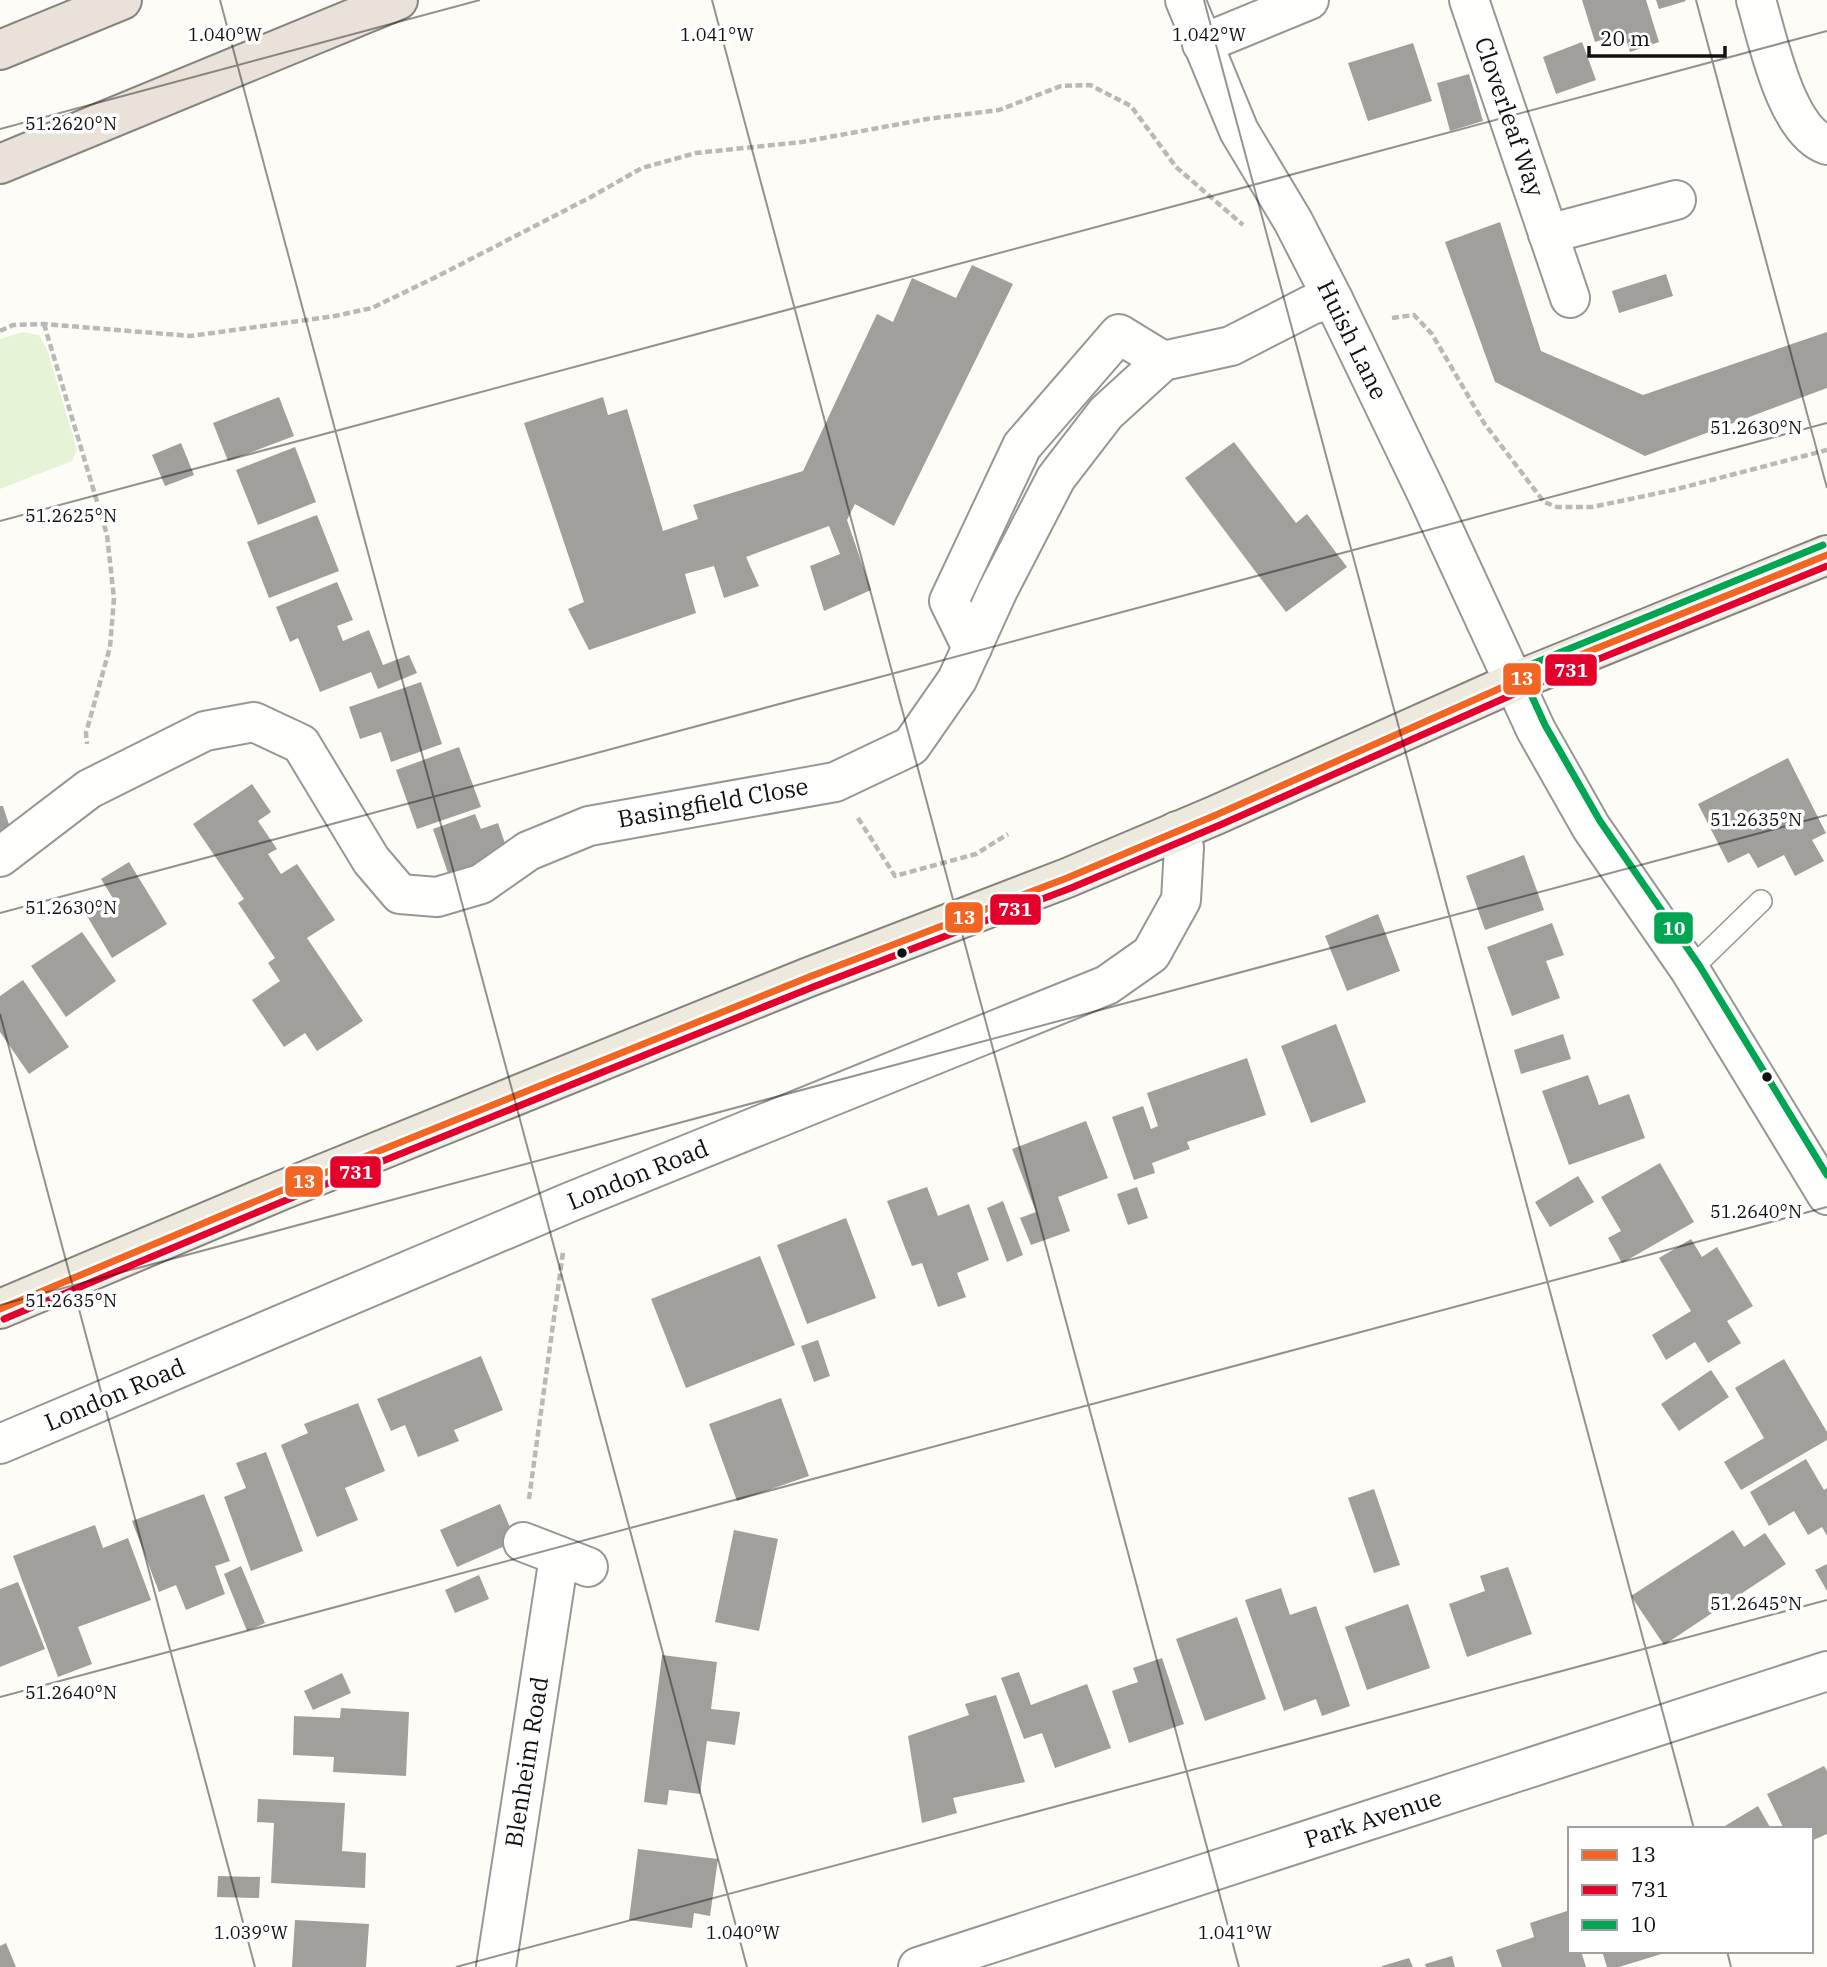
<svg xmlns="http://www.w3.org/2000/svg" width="1827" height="1967" font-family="'IBM Plex Serif',serif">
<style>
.green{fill:#e7f3d7}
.building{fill:#a19f9c}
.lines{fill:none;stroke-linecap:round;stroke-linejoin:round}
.service-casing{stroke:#979795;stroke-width:24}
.minor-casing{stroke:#979795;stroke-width:42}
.primary-casing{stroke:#858482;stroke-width:42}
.motorway-casing{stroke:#858482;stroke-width:42}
.path{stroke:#b9b9b8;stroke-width:4.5;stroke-dasharray:7 3.5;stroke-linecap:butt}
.service{stroke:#fffffe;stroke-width:21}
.minor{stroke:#fffffe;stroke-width:38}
.primary{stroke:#ede9dc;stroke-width:38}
.motorway{stroke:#eae1d8;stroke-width:38}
.bus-1-casing{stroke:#fff;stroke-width:12}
.bus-2-casing{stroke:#fff;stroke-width:12}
.bus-3-casing{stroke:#fff;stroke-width:12}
.bus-1{stroke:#f26522;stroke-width:7}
.bus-2{stroke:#e4002b;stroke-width:7}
.bus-3{stroke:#00a651;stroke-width:7}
.ticks{fill:none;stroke:#111;stroke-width:2;stroke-opacity:0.45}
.bus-dot{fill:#111;stroke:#fff;stroke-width:2.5}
.labels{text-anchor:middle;stroke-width:7;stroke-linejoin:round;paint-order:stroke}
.street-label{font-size:24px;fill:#111;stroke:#fff}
.ticks-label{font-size:18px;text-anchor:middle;fill:#111;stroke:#fff;stroke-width:7;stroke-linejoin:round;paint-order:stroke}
.line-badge{stroke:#fff;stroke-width:2.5}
.badge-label{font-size:19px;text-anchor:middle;font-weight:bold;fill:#fff}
</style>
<rect width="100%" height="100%" fill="#fdfcf7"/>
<path class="green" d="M22,332L39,335L47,349L77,450L72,461L0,489V339Z"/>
<g class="building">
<path d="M1582,0H1646L1659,42L1630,52L1624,33L1595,42Z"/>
<path d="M1656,0H1685L1686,1L1659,9Z"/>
<path d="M1582,42L1596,80L1556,94L1543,57Z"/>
<path d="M1413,43L1432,101L1368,121L1348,63Z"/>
<path d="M1469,74L1483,121L1450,131L1437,83Z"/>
<path d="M1500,222L1541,351L1643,395L1827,332V388L1645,456L1495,382L1445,242Z"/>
<path d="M972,265L1013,284L894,526L855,504L847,520L871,590L824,611L810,566L840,554L829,526L746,557L759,586L724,598L714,566L685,574L696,613L589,650L568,609L584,602L524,423L603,397L608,415L627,409L663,531L698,519L693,505L803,471L877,314L893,322L912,278L956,298Z"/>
<path d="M1666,274L1673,296L1619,313L1612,291Z"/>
<path d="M279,397L294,436L228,461L213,423Z"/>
<path d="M1234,442L1296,523L1307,514L1347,567L1286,612L1185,478Z"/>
<path d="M181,443L194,475L165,486L152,455Z"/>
<path d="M295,447L316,502L258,525L236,470Z"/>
<path d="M317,515L339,571L269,598L247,542Z"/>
<path d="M337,582L353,620L337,626L343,641L369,630L383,665L409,655L417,673L378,689L371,672L320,692L298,638L290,642L276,607Z"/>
<path d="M421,682L442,744L391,762L381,732L360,739L349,707Z"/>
<path d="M459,747L481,807L417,829L396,770Z"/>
<path d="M1788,758L1826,833L1812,840L1824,861L1795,876L1784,855L1758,868L1749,853L1728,863L1698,804Z"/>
<path d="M252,784L271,812L258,821L277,849L268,854L281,874L297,864L335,920L307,938L363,1021L317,1051L305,1033L284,1047L252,1000L280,981L268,963L275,958L238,903L244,899L193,824Z"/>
<path d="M0,806H3L14,840L0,845Z"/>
<path d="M475,814L481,829L498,823L511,861L451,882L433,829Z"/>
<path d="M1524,855L1544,910L1485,930L1466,876Z"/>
<path d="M129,862L167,924L112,958L87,916L114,900L101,879Z"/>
<path d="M1378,914L1400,971L1347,991L1325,936Z"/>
<path d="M1552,923L1564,955L1546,961L1560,998L1512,1016L1487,947Z"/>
<path d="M82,932L116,981L66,1017L31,966Z"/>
<path d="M23,980L69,1047L29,1074L0,1032V996Z"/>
<path d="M1336,1024L1366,1102L1311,1123L1281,1046Z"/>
<path d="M1563,1034L1571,1059L1521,1074L1514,1050Z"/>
<path d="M1247,1058L1266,1115L1187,1142L1190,1149L1152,1163L1155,1173L1134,1180L1112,1117L1143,1106L1151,1129L1158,1126L1147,1093Z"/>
<path d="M1588,1075L1599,1105L1629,1094L1645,1138L1569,1165L1542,1091Z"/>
<path d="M1086,1121L1108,1178L1058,1197L1070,1231L1031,1245L1020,1218L1036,1212L1012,1149Z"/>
<path d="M1660,1163L1694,1222L1622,1263L1608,1238L1621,1231L1601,1197Z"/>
<path d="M1578,1176L1594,1202L1550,1227L1535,1202Z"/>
<path d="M927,1187L938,1216L969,1204L989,1260L957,1273L966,1297L938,1307L922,1263L912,1266L887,1201Z"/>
<path d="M1137,1187L1148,1218L1128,1225L1117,1194Z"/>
<path d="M1003,1201L1023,1255L1007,1262L987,1208Z"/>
<path d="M846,1218L876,1298L807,1324L777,1245Z"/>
<path d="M1691,1239L1702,1257L1717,1247L1753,1306L1727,1321L1741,1343L1708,1363L1695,1342L1666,1360L1652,1335L1691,1311L1659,1258Z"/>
<path d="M760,1256L795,1345L686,1388L651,1299Z"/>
<path d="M818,1340L830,1376L814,1382L801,1346Z"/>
<path d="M481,1356L503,1410L454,1430L459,1441L418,1457L405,1425L391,1431L377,1399Z"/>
<path d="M1784,1359L1827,1432V1440L1741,1490L1724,1462L1764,1438L1735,1388Z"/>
<path d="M1711,1370L1729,1397L1679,1431L1661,1404Z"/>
<path d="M781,1398L809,1476L737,1501L709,1424Z"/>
<path d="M358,1403L385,1471L345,1488L358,1520L317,1537L281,1445L308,1433L304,1424Z"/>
<path d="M266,1452L303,1551L251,1571L224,1497L246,1488L236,1463Z"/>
<path d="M1806,1459L1824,1490L1827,1488V1536L1822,1527L1808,1535L1794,1511L1769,1526L1750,1492Z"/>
<path d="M1374,1489L1400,1565L1374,1573L1348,1498Z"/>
<path d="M204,1494L230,1561L215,1566L225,1594L186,1610L176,1585L159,1592L132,1521Z"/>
<path d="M500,1504L516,1541L457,1567L440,1530Z"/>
<path d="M95,1525L103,1548L128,1538L151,1600L78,1627L92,1664L58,1677L13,1556Z"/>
<path d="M734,1530L778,1539L759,1631L715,1622Z"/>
<path d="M1733,1530L1744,1547L1765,1533L1786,1564L1664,1645L1631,1596Z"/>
<path d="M1827,1564V1591L1815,1570Z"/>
<path d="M241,1566L265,1623L247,1631L224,1574Z"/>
<path d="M1508,1567L1532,1634L1467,1657L1449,1604L1485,1591L1480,1576Z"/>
<path d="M479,1575L489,1599L455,1613L445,1590Z"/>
<path d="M18,1582L45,1649L0,1667V1589Z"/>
<path d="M1281,1588L1290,1615L1316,1606L1350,1706L1322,1716L1316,1699L1284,1711L1245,1600Z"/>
<path d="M1408,1604L1430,1668L1367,1690L1345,1627Z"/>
<path d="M1237,1617L1266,1699L1205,1721L1176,1639Z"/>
<path d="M662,1655L717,1662L711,1709L740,1712L735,1745L707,1741L700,1794L669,1790L667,1805L644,1802Z"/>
<path d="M1162,1658L1184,1724L1129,1743L1112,1691L1138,1682L1133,1668Z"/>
<path d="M1019,1672L1031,1705L1087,1684L1111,1748L1055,1768L1042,1733L1024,1739L1001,1678Z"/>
<path d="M342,1673L351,1693L313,1710L304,1691Z"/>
<path d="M996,1695L1025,1782L953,1798L957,1813L922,1823L908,1736L969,1715L965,1704Z"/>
<path d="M341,1708L409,1712L406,1776L333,1772L334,1757L293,1755L294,1716L340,1718Z"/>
<path d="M1824,1766L1827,1771V1834L1811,1841V1829H1784L1767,1794Z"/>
<path d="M258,1799L345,1803L342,1851L366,1853L365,1888L271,1883L274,1823L257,1822Z"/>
<path d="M1758,1806L1771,1829H1720Z"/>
<path d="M638,1849L718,1859L710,1916L694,1913L692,1928L629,1920Z"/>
<path d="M218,1876L260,1877L259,1898L217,1897Z"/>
<path d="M1567,1911L1570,1919V1951H1581L1586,1967H1502L1496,1950L1534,1937L1530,1923Z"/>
<path d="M295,1920L369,1924L366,1967H292Z"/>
<path d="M6,1943L16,1967H0V1946Z"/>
<path d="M1602,1951H1668V1952L1619,1967H1607Z"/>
<path d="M1452,1956L1455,1967H1426L1425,1964Z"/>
<path d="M1409,1958L1413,1967H1382V1966Z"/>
</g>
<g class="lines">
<g class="service-casing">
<path id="service" d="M1690,970L1761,901"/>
</g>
<g class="minor-casing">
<g id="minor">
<path d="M1185,0L1239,131L1293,221L1333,299L1427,494L1536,730L1591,827L1690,970L1827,1195"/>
<path d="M1469,0L1570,298"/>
<path d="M1756,0C1768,40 1786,131 1827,145"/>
<path d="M1202,44L1309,0"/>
<path d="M1548,234L1676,200"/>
<path d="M972,648L949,601L1022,446L1119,334L1163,361"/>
<path d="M0,857L89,789L205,731L254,722L301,744L371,860L400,894L437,897L481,884L528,851L589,826L835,782L911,746L957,680L998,590L1056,478L1106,413L1163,361L1231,346L1311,305L1333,299"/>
<path d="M0,1444L570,1202L1107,985L1151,954L1181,900L1184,847L1177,831"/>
<path d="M523,1542L588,1567"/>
<path d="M496,1967L559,1557"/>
<path d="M918,1967L1827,1671"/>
</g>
</g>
<g class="primary-casing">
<path id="primary" d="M0,1309L280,1191L809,977L1067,878L1216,815L1521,679L1827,555"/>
</g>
<g class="motorway-casing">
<g id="motorway">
<path d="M0,50L122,0"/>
<path d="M0,164L398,0"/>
</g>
</g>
<g class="path">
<path d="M1392,318L1414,315L1432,334L1484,423L1544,502L1557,507H1592L1673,490L1827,450"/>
<path d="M44,324L107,535L114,598L110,647L86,733L87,744"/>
<path d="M0,331L13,325L44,324L191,336L335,316L372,308L438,276L589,198L642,168L696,153L802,142L927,119L999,110L1061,86L1090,85L1131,106L1176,167L1243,225"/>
<path d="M858,818L895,876L976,854L1008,834"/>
<path d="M529,1499L563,1252"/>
</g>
<use href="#service" class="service"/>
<use href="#minor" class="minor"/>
<use href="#primary" class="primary"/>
<use href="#motorway" class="motorway"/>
<g class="bus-1-casing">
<path id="bus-1" d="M0,1309L280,1191L809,977L1067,878L1216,815L1521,679L1827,555"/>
</g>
<g class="bus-2-casing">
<path id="bus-2" d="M4,1319L284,1201L813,987L1071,888L1220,825L1525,689L1827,566"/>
</g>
<g class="bus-3-casing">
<g id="bus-3">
<path d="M1510,673L1823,545"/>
<path d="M1524,679L1545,725L1600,821L1699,965L1827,1175"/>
</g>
</g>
<use href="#bus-1" class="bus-1"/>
<use href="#bus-2" class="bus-2"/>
<use href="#bus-3" class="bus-3"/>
</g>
<path class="ticks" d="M220,0L747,1967M712,0L1239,1967M1204,0L1694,1829M1696,0L1827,488M0,129L480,0M0,521L1827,31M0,913L1827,423M0,1014L255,1967M0,1305L1827,815M0,1697L1827,1207M1727,1951L1731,1967M456,1967L1827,1600"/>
<g class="bus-dot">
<circle cx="902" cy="953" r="6"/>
<circle cx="1767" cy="1077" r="6"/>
</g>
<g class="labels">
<g class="street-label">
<text transform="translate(1509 117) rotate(71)" y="8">Cloverleaf Way</text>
<text transform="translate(1352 340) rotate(64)" y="8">Huish Lane</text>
<text transform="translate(713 803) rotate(-10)" y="8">Basingfield Close</text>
<text transform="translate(638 1175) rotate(-22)" y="8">London Road</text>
<text transform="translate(115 1395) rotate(-23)" y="8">London Road</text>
<text transform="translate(527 1762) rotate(-81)" y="8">Blenheim Road</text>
<text transform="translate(1373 1819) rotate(-18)" y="8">Park Avenue</text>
</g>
</g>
<g class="ticks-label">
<text x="225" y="41">1.040°W</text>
<text x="717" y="41">1.041°W</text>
<text x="1209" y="41">1.042°W</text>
<text x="71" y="130">51.2620°N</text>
<text x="1756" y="434">51.2630°N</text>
<text x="71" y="522">51.2625°N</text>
<text x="1756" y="826">51.2635°N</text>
<text x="71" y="914">51.2630°N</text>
<text x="1756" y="1218">51.2640°N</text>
<text x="71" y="1307">51.2635°N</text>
<text x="1756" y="1610">51.2645°N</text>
<text x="71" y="1699">51.2640°N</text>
<text x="251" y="1939">1.039°W</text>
<text x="743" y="1939">1.040°W</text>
<text x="1235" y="1939">1.041°W</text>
</g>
<g class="line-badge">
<rect x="1544" y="653" width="54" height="34" rx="7" fill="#e4002b"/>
<rect x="1502" y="662" width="40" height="34" rx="7" fill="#f26522"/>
<rect x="989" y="893" width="53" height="33" rx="7" fill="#e4002b"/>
<rect x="944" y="901" width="40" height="33" rx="7" fill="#f26522"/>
<rect x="1653" y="911" width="41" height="34" rx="7" fill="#00a651"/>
<rect x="329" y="1155" width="53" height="34" rx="7" fill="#e4002b"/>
<rect x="284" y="1165" width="40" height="33" rx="7" fill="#f26522"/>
</g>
<g class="badge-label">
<text x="1571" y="677">731</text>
<text x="1522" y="685">13</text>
<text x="1015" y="916">731</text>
<text x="964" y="924">13</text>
<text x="1674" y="935">10</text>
<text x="356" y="1179">731</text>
<text x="304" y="1188">13</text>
</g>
<rect x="1568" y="1827" width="245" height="126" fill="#ffffff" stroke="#a0a0a0" stroke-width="2"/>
<rect x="1582" y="1850" width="35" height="10" fill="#f26522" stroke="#a0a0a0" stroke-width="2"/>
<text x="1631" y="1862" font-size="21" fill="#111111">13</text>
<rect x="1582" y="1885" width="35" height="10" fill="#e4002b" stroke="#a0a0a0" stroke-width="2"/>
<text x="1631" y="1897" font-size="21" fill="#111111">731</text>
<rect x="1582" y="1920" width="35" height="10" fill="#00a651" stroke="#a0a0a0" stroke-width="2"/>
<text x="1631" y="1932" font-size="21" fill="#111111">10</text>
<path d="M1589 46v10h136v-10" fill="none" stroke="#111111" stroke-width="3.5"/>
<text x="1600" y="46" font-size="21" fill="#111111" stroke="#ffffff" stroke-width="5" paint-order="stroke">20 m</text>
</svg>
